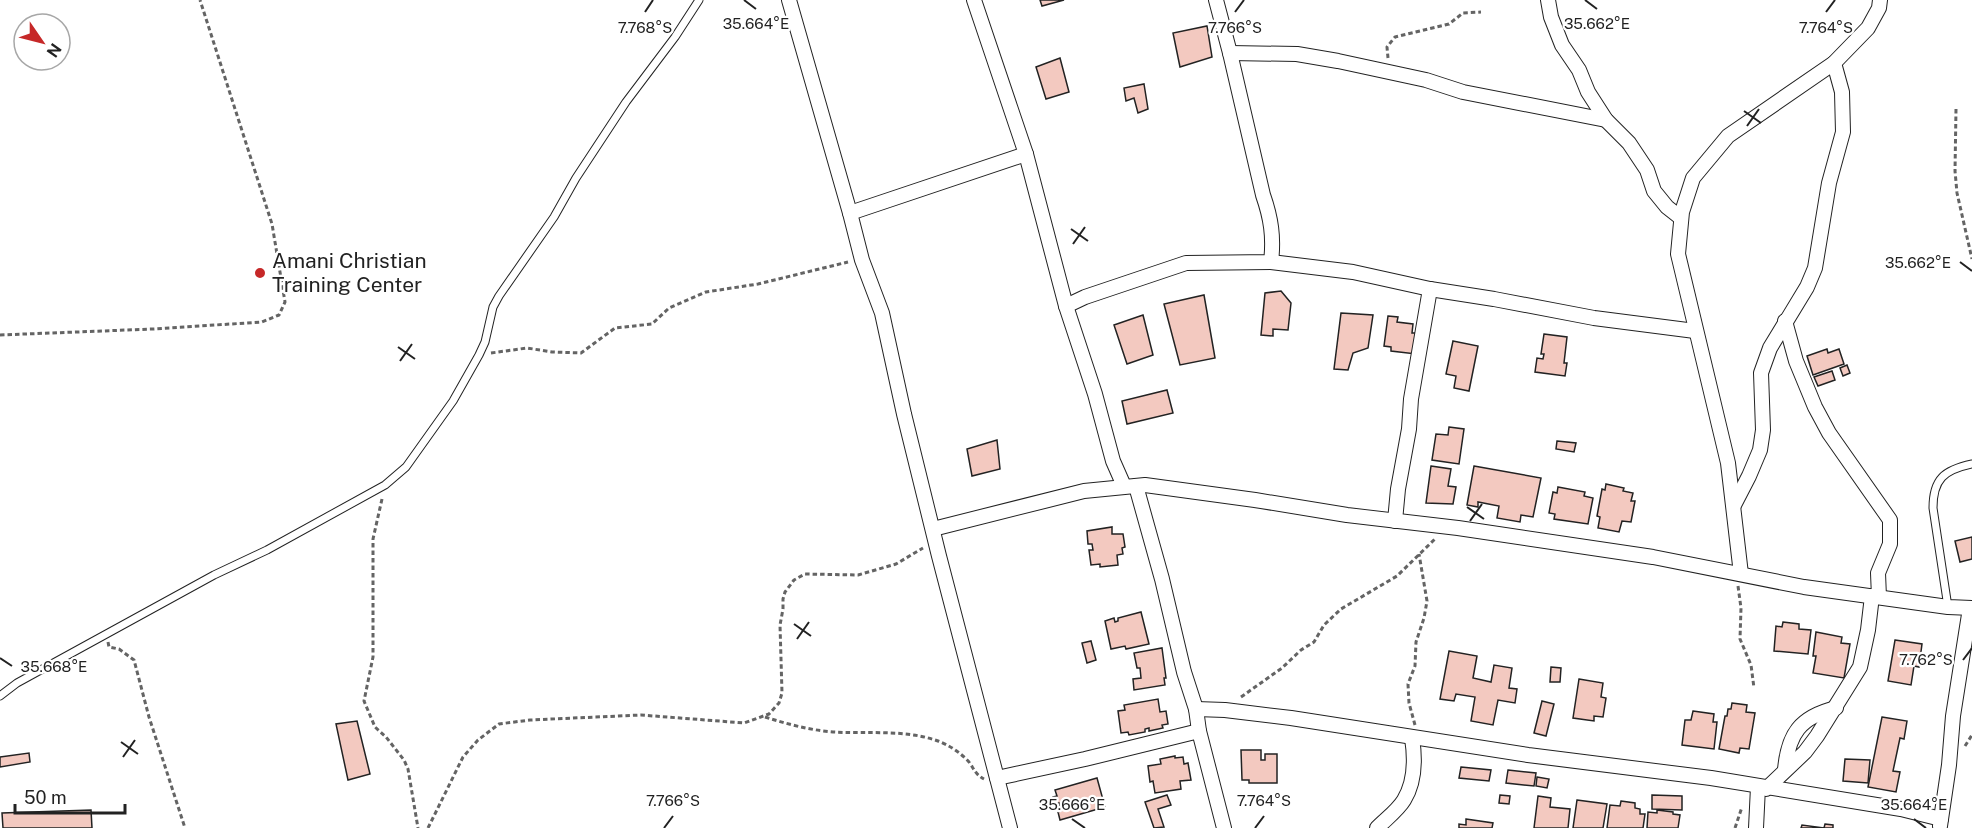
<svg xmlns="http://www.w3.org/2000/svg" width="1972" height="828" font-family="'Public Sans',sans-serif">
<style>
.building{fill:#f3c9c0;stroke:#222;stroke-width:1.5}
.lines{fill:none;stroke-linecap:round;stroke-linejoin:round}
.lane-casing{stroke:#222;stroke-width:9}
.street-casing{stroke:#222;stroke-width:16}
.path{stroke:#646464;stroke-width:3;stroke-dasharray:4.5 3;stroke-linecap:butt}
.lane{stroke:#fff;stroke-width:7}
.street{stroke:#fff;stroke-width:14}
.ticks{fill:none;stroke:#222;stroke-width:2}
.poi-dot{fill:#c62828;stroke:#fff;stroke-width:2}
.labels{text-anchor:middle;stroke-width:4.5;stroke-linejoin:round;paint-order:stroke}
.poi-label{font-size:21px;fill:#222;stroke:#fff;text-anchor:start}
.ticks-label{font-size:15px;text-anchor:middle;fill:#222;stroke:#fff;stroke-width:4.5;stroke-linejoin:round;paint-order:stroke}
</style>
<rect width="100%" height="100%" fill="#fff"/>
<g class="building">
<path d="M1040,0H1064L1042,6Z"/>
<path d="M1207,26L1212,57L1180,67L1173,33Z"/>
<path d="M1060,58L1069,92L1046,99L1036,67Z"/>
<path d="M1144,84L1148,109L1138,113L1134,98L1126,101L1124,88Z"/>
<path d="M1281,291L1291,303L1288,330L1273,329V336L1261,335L1265,293Z"/>
<path d="M1204,295L1215,358L1180,365L1164,304Z"/>
<path d="M1341,313L1373,315L1368,348L1353,353L1348,370L1334,369Z"/>
<path d="M1143,315L1153,355L1127,364L1114,325Z"/>
<path d="M1388,316L1398,317L1397,322L1413,324L1412,333H1418L1416,354L1391,351V347L1384,346Z"/>
<path d="M1544,334L1567,337L1564,363H1567L1565,376L1535,372L1537,358L1543,359L1544,354H1541Z"/>
<path d="M1453,341L1478,346L1469,391L1454,388L1456,376L1446,374Z"/>
<path d="M1827,349L1828,353L1839,349L1844,364L1813,375L1807,356Z"/>
<path d="M1847,365L1850,373L1843,376L1840,368Z"/>
<path d="M1832,371L1835,380L1818,386L1814,377Z"/>
<path d="M1167,390L1173,413L1127,424L1122,401Z"/>
<path d="M1449,427L1464,429L1459,464L1432,460L1436,434L1448,435Z"/>
<path d="M997,440L1000,469L972,476L967,449Z"/>
<path d="M1557,441L1576,443L1574,452L1556,449Z"/>
<path d="M1431,466L1451,469L1448,486L1456,487L1453,504L1426,503Z"/>
<path d="M1474,466L1541,478L1533,517L1521,515L1520,522L1497,518L1499,506L1478,502V507L1467,505Z"/>
<path d="M1606,484L1624,488L1623,491L1633,493L1631,501H1635L1631,522L1622,521L1619,532L1598,528L1600,517L1597,516L1602,489L1605,490Z"/>
<path d="M1558,487L1585,492L1584,496L1593,498L1588,524L1554,519L1555,514L1549,513L1553,492L1557,493Z"/>
<path d="M1112,527V534H1123L1125,547L1122,548L1123,554L1117,555L1118,565L1100,567V564L1091,565L1089,550H1093L1092,544H1088L1087,531Z"/>
<path d="M1972,537V559L1960,562L1955,541Z"/>
<path d="M1141,612L1149,644L1126,649L1125,646L1111,649L1105,621L1114,618L1115,622L1118,621V618Z"/>
<path d="M1783,622L1799,624V629L1811,630L1808,654L1774,651L1776,626L1782,627Z"/>
<path d="M1816,632L1842,637L1841,643L1850,644L1844,678L1813,673L1816,656H1813Z"/>
<path d="M1895,640L1922,644L1919,667L1914,666L1911,685L1888,681Z"/>
<path d="M1091,641L1096,660L1087,663L1082,643Z"/>
<path d="M1162,648L1166,678H1164L1165,685L1134,690L1133,679L1141,678L1140,668H1137L1134,653Z"/>
<path d="M1449,651L1477,656L1473,678L1491,682L1494,665L1512,668L1509,688L1517,689L1515,703L1498,700L1493,725L1471,721L1475,697L1456,694L1454,701L1440,699Z"/>
<path d="M1551,667L1561,668L1560,682H1550Z"/>
<path d="M1579,679L1603,683L1601,697L1606,698L1603,717L1594,716V721L1573,718Z"/>
<path d="M1158,699L1160,712L1166,711L1168,724L1162,725L1163,728L1149,731V728L1145,729V732L1129,735L1128,732L1121,733L1118,711L1125,710L1124,705Z"/>
<path d="M1542,701L1554,704L1546,736L1534,733Z"/>
<path d="M1732,703L1747,705L1746,712L1755,713L1749,749L1740,748L1739,753L1719,749L1725,716H1727L1728,709H1731Z"/>
<path d="M1693,711L1714,714L1713,722H1717L1714,749L1682,745L1685,720H1691Z"/>
<path d="M1882,717L1907,721L1904,739L1900,738L1893,771L1900,772L1896,792L1868,787Z"/>
<path d="M357,721L370,774L348,780L336,724Z"/>
<path d="M1241,750H1261V760H1265V754H1277V783H1249V780H1242Z"/>
<path d="M29,753L30,762L0,767V757Z"/>
<path d="M1175,756V758L1183,757L1184,764L1188,763L1191,780L1180,781L1181,789L1155,793L1153,781L1150,782L1148,766L1161,764L1160,759Z"/>
<path d="M1845,759L1870,760L1868,783L1843,781Z"/>
<path d="M1461,767L1491,770L1489,781L1459,778Z"/>
<path d="M1508,770L1536,773L1534,786L1506,783Z"/>
<path d="M1537,777L1549,779L1547,788L1536,786Z"/>
<path d="M1097,778L1105,807L1060,820L1058,812L1061,811L1059,803L1055,804L1053,797L1057,796L1055,790Z"/>
<path d="M1167,795L1171,805L1158,809L1164,827L1154,828L1145,802Z"/>
<path d="M1500,795L1510,796L1509,804L1499,803Z"/>
<path d="M1652,795L1682,796V810L1652,809Z"/>
<path d="M1538,796L1551,798L1550,807L1570,809L1568,828H1534Z"/>
<path d="M1577,800L1607,804L1603,828H1573Z"/>
<path d="M1621,801L1635,803V808L1640,809V814H1645L1643,828H1607L1610,805L1620,806Z"/>
<path d="M91,810L92,828H3L2,813Z"/>
<path d="M1657,810L1673,812V814L1680,815L1678,828H1647L1648,812L1657,813Z"/>
<path d="M1466,819L1493,823L1492,828H1459V824L1466,825Z"/>
<path d="M1825,824L1833,825V828H1801L1802,825L1824,828Z"/>
</g>
<g class="lines">
<g class="lane-casing">
<g id="lane">
<path d="M1948,607L1933,508C1933,479 1944,470 1972,464"/>
<path d="M0,696L17,683L214,575L267,550L385,485L406,467L453,401L479,355L485,342L493,307L499,296L554,217L576,178L626,102L675,37L699,0"/>
</g>
</g>
<g class="street-casing">
<g id="street">
<path d="M789,0L850,213L862,260L882,313L904,414L939,556L1010,828"/>
<path d="M974,0L1026,154L1066,306L1095,394L1113,461L1124,486"/>
<path d="M1548,0L1551,17L1562,45L1579,70L1588,92L1606,120L1629,143L1647,170L1654,191L1667,207L1681,218"/>
<path d="M1230,53L1297,54L1338,61L1426,80L1463,92L1606,120"/>
<path d="M850,213L1026,154"/>
<path d="M1271,262L1353,272L1430,289L1494,299L1594,318L1695,331"/>
<path d="M1066,306L1085,297L1186,263L1271,262C1274,237 1271,218 1263,195L1230,53L1216,0"/>
<path d="M1785,321L1796,361L1815,407L1829,433L1890,520V544L1878,573L1879,597"/>
<path d="M1136,486L1162,579L1184,672L1196,709L1199,731L1224,828"/>
<path d="M1734,505L1749,476L1760,450L1763,430L1761,373L1770,348L1807,287L1815,268L1829,183L1843,132L1842,92L1834,63"/>
<path d="M1395,521L1398,489L1409,429L1411,399L1430,289"/>
<path d="M933,529L1084,491L1145,485L1255,500L1347,515L1458,528L1653,557L1804,587L1948,607L1972,608"/>
<path d="M1741,574L1728,463L1678,254L1682,212L1693,178L1728,136L1834,63L1868,28L1879,8L1880,0"/>
<path d="M1196,709L1225,710L1291,718L1528,755L1711,778L1901,809L1941,819"/>
<path d="M1785,770C1788,734 1800,717 1836,708"/>
<path d="M997,778L1085,759L1199,731"/>
<path d="M1766,789L1805,752L1817,736L1860,667L1868,630L1872,596"/>
<path d="M1940,826L1949,765L1953,716L1970,608"/>
<path d="M1377,828C1386,819 1398,810 1404,800C1415,782 1415,757 1412,738"/>
<path d="M1756,828L1758,787"/>
</g>
</g>
<g class="path">
<path d="M1388,58L1387,47L1395,37L1449,24L1463,13L1481,12"/>
<path d="M1956,109L1955,171L1957,193L1972,259"/>
<path d="M0,335L153,329L262,322L279,315L285,302L272,224L200,0"/>
<path d="M491,353L527,348L552,352L581,353L615,328L652,324L669,308L706,292L758,284L848,262"/>
<path d="M382,499L373,539V657L364,701L375,727L386,737L404,760L408,769L418,828"/>
<path d="M1738,586L1741,608L1740,639L1751,665L1754,688"/>
<path d="M108,642L109,647L119,649L134,660L149,717L185,828"/>
<path d="M1241,697L1282,668L1301,650L1314,642L1324,625L1341,609L1397,576L1436,538"/>
<path d="M765,717C787,724 809,730 833,732C867,734 905,729 938,741C949,745 961,753 969,762C974,769 976,775 984,779"/>
<path d="M1415,725L1409,703L1408,684L1415,666L1416,642L1424,618L1427,601L1419,554"/>
<path d="M1965,746L1972,735"/>
<path d="M428,828L463,757L478,740L499,724L530,720L641,715L744,723L769,714L779,703L782,693L780,625L783,609V599L785,592L794,580L805,574L858,575L896,564L923,548"/>
<path d="M1735,828L1742,807"/>
</g>
<use href="#lane" class="lane"/>
<use href="#street" class="street"/>
</g>
<path class="ticks" d="M744,0L756,9M1585,0L1597,9M645,12L653,0M1235,12L1244,0M1826,12L1835,0M1744,111L1761,123M1747,126L1759,109M1071,229L1088,241M1073,244L1085,227M1960,262L1972,271M398,347L415,359M400,361L412,344M1467,507L1484,519M1470,521L1482,504M794,624L811,636M797,639L809,622M0,658L12,666M1963,660L1972,648M121,742L138,754M123,757L135,740M1072,819L1085,828M1914,819L1926,828M664,828L673,816M1255,828L1264,816"/>
<circle class="poi-dot" cx="260" cy="273" r="6"/>
<g class="labels">
<g class="poi-label">
<text x="272" y="268">Amani Christian<tspan x="272" dy="24">Training Center</tspan></text>
</g>
</g>
<g class="ticks-label">
<text x="756" y="29">35.664°E</text>
<text x="1597" y="29">35.662°E</text>
<text x="645" y="33">7.768°S</text>
<text x="1235" y="33">7.766°S</text>
<text x="1826" y="33">7.764°S</text>
<text x="1918" y="268">35.662°E</text>
<text x="1926" y="665">7.762°S</text>
<text x="54" y="672">35.668°E</text>
<text x="673" y="806">7.766°S</text>
<text x="1264" y="806">7.764°S</text>
<text x="1072" y="810">35.666°E</text>
<text x="1914" y="810">35.664°E</text>
</g>
<g transform="translate(42 42) rotate(125)"><circle r="28" fill="#ffffff" stroke="#a7a7a7" stroke-width="1.5"/>
<path d="M0-4.5L10 22L0 15L-10 22Z" fill="#c62828"/>
<text y="-9" font-size="16" font-weight="bold" text-anchor="middle" fill="#222222">N</text>
</g>
<path d="M15 804v9h110v-9" fill="none" stroke="#222222" stroke-width="3"/>
<text x="24" y="804" font-size="18" fill="#222222" stroke="#ffffff" stroke-width="4.5" paint-order="stroke">50 m</text>
</svg>
